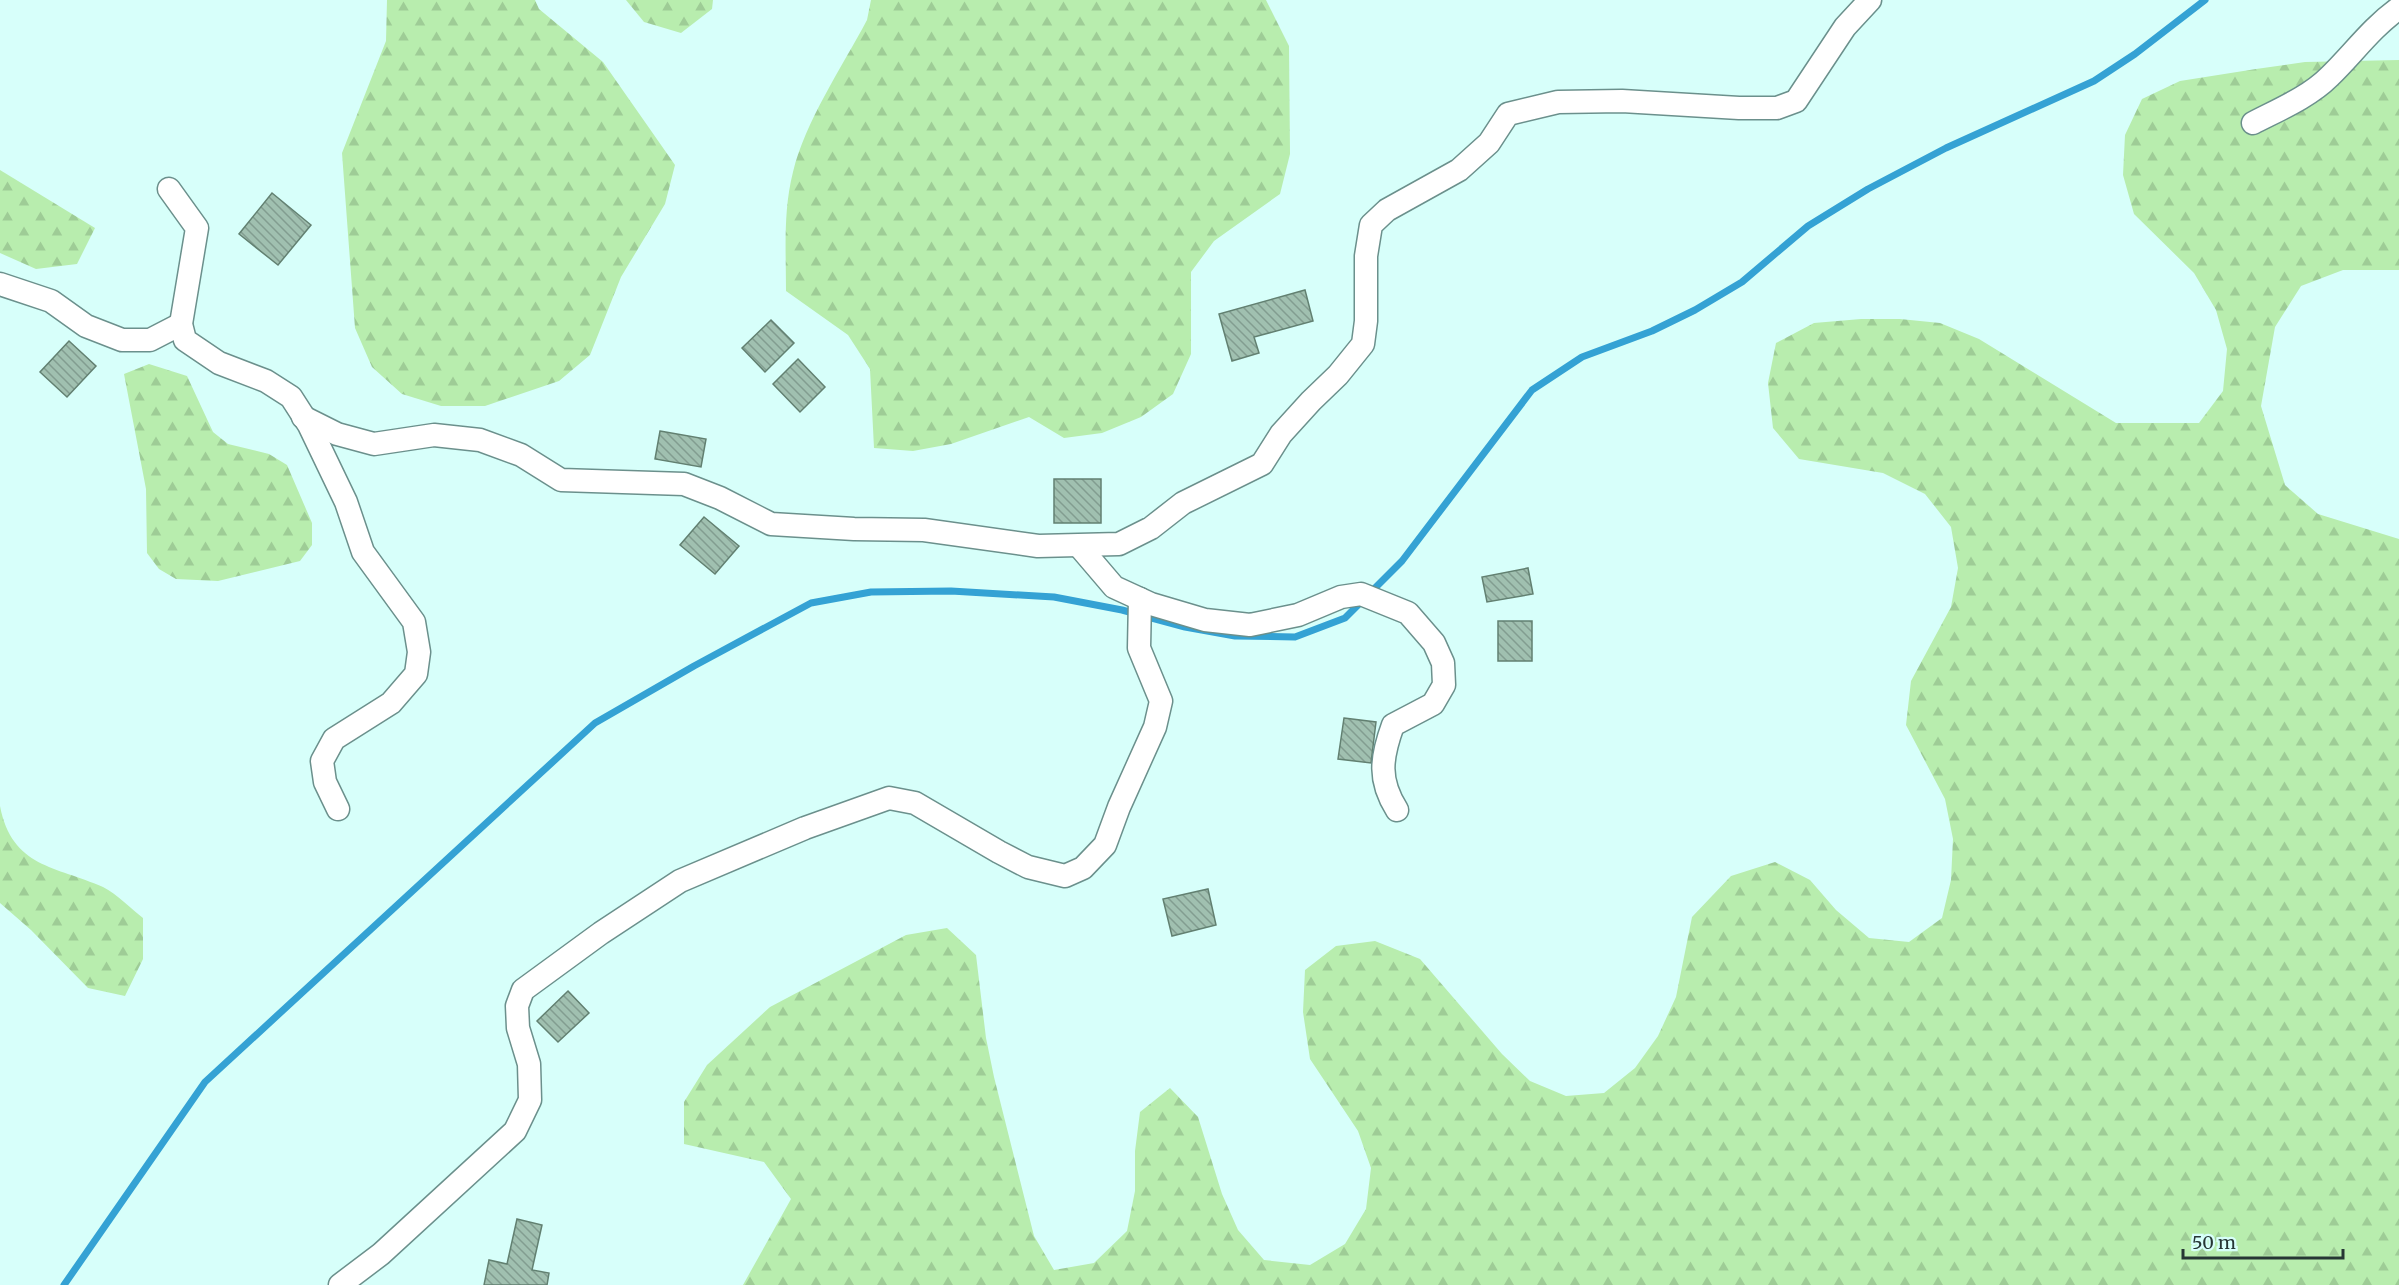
<svg xmlns="http://www.w3.org/2000/svg" width="2399" height="1285" font-family="Merriweather,serif">
<style>
.forest{fill:url(#forest-firs)}
.lines{fill:none;stroke-linecap:round;stroke-linejoin:round}
.stream{stroke:#34a2d4;stroke-width:7}
.building{fill:url(#building-back-hatch);stroke:#628071;stroke-width:1.5}
.street-casing{stroke:#6b908c;stroke-width:25}
.street{stroke:#fff;stroke-width:22}
</style>
<defs>
<pattern id="forest-firs" width="22" height="20" patternUnits="userSpaceOnUse" patternTransform="scale(1.5)"><rect width="22" height="20" fill="#b8edae"/><path d="M5 1l3.5 6h-7zM16 11l3.5 6h-7z" fill="#9ecc96"/></pattern>
<pattern id="building-back-hatch" width="6" height="6" patternUnits="userSpaceOnUse" patternTransform="scale(1.5)"><rect width="6" height="6" fill="#a0c0b0"/><path d="M-1 5l2 2M0 0l6 6M5-1l2 2" fill="none" stroke="#829d90"/></pattern>
</defs>
<rect width="100%" height="100%" fill="#d7fffa"/>
<g class="forest">
<path d="M387,0H535L539,9L603,62L675,165L665,204L621,277L590,355L559,381L485,406H441L402,394L372,367L355,328L342,153L386,41Z"/>
<path d="M626,0H713L712,9L681,33L644,22Z"/>
<path d="M871,0H1266L1289,46L1290,154L1280,194L1214,241L1191,272V354L1173,394L1141,417L1102,433L1064,438L1029,417L951,444L913,451L874,448L870,369L848,335L786,291C786,252 783,211 793,172C805,122 842,67 867,20Z"/>
<path d="M2399,60V270H2343L2301,286L2275,327L2261,406L2285,485L2318,514L2399,539V1285H743L791,1199L764,1162L684,1144V1102L707,1065L770,1007L906,935L947,928L976,955L986,1038L994,1077L1034,1236L1054,1270L1094,1263L1127,1231L1135,1191V1151L1140,1112L1170,1088L1198,1117L1222,1194L1238,1230L1264,1260L1310,1265L1345,1244L1366,1209L1371,1168L1358,1131L1310,1059L1303,1012L1305,970L1336,946L1375,941L1420,959L1502,1054L1530,1081L1566,1096L1604,1093L1635,1068L1658,1036L1676,997L1692,917L1731,876L1775,862L1810,880L1836,910L1869,938L1909,942L1942,918L1951,880L1953,839L1945,799L1906,725L1911,681L1951,607L1958,568L1951,527L1925,494L1883,473L1799,459L1773,428L1768,383L1776,343L1814,323L1861,319H1900L1940,323L1979,339L2116,423H2199L2223,391L2227,349L2216,310L2194,273L2134,214L2123,175L2125,135L2142,99L2180,81L2256,69L2305,62Z"/>
<path d="M0,170L95,228L77,264L36,269L0,253Z"/>
<path d="M149,364L187,376L213,432L228,444L269,454L287,465L312,523V545L300,561L218,581L176,579L159,569L147,553L146,489L124,374Z"/>
<path d="M0,806C12,868 56,866 103,887C117,894 131,909 143,918V959L125,996L88,988L31,930L0,903Z"/>
</g>
<g class="lines">
<path class="stream" d="M64,1285L205,1082L595,723L694,666L811,603L871,592L951,591L1054,597L1122,610L1185,627L1235,636L1295,637L1345,618L1402,561L1532,390L1582,357L1652,331L1695,310L1742,282L1808,226L1868,189L1946,148L2094,81L2135,54L2205,0"/>
</g>
<g class="building">
<path d="M272,193L311,225L278,265L239,234Z"/>
<path d="M1305,290L1313,321L1254,337L1259,353L1232,361L1219,314Z"/>
<path d="M771,320L794,343L765,372L742,348Z"/>
<path d="M69,341L96,366L67,397L40,372Z"/>
<path d="M798,359L825,387L800,412L773,384Z"/>
<path d="M660,431L706,439L701,467L655,459Z"/>
<rect x="1054" y="479" width="47" height="44"/>
<path d="M704,517L739,546L715,574L680,545Z"/>
<path d="M1528,568L1533,594L1487,602L1482,577Z"/>
<rect x="1498" y="621" width="34" height="40"/>
<path d="M1344,718L1376,722L1371,763L1338,759Z"/>
<path d="M1208,889L1216,925L1172,936L1163,899Z"/>
<path d="M568,991L589,1013L558,1042L537,1021Z"/>
<path d="M517,1219L542,1225L532,1270L549,1273L547,1285H484L489,1260L507,1264Z"/>
</g>
<g class="lines">
<g class="street-casing">
<g id="street">
<path d="M2253,123C2278,110 2309,97 2329,77C2353,54 2371,28 2399,8"/>
<path d="M169,189L197,228L181,324L185,340L219,363L266,381L291,397L309,425L346,502L363,552L414,622L419,652L416,674L391,703L334,739L322,761L325,782L338,809"/>
<path d="M0,284L51,301L86,326L122,340H150L181,324"/>
<path d="M303,417L337,434L374,444L434,435L480,440L521,455L561,480L684,484L720,498L771,524L854,529L924,530L1038,546L1119,544L1151,528L1183,503L1262,464L1281,434L1311,401L1338,375L1363,344L1366,321V256L1371,225L1387,210L1459,170L1489,143L1508,114L1558,102L1622,101L1739,108H1777L1796,101L1845,27L1870,0"/>
<path d="M1079,546L1114,587L1151,604L1205,620L1250,625L1298,615L1341,597L1361,594L1408,613L1434,643L1443,663L1444,685L1433,704L1393,725C1381,758 1378,780 1397,810"/>
<path d="M340,1285L381,1254L515,1131L530,1100L529,1064L518,1028L517,1006L523,990L601,933L680,881L805,828L889,798L915,803L999,852L1028,867L1065,876L1083,868L1105,845L1119,807L1155,727L1161,701L1139,648L1140,599"/>
</g>
</g>
<use href="#street" class="street"/>
</g>
<path d="M2183 1249v9h160v-9" fill="none" stroke="#263634" stroke-width="3"/>
<text x="2192" y="1249" font-size="18" fill="#263634" stroke="#d7fffa" stroke-width="4.5" paint-order="stroke">50 m</text>
</svg>
